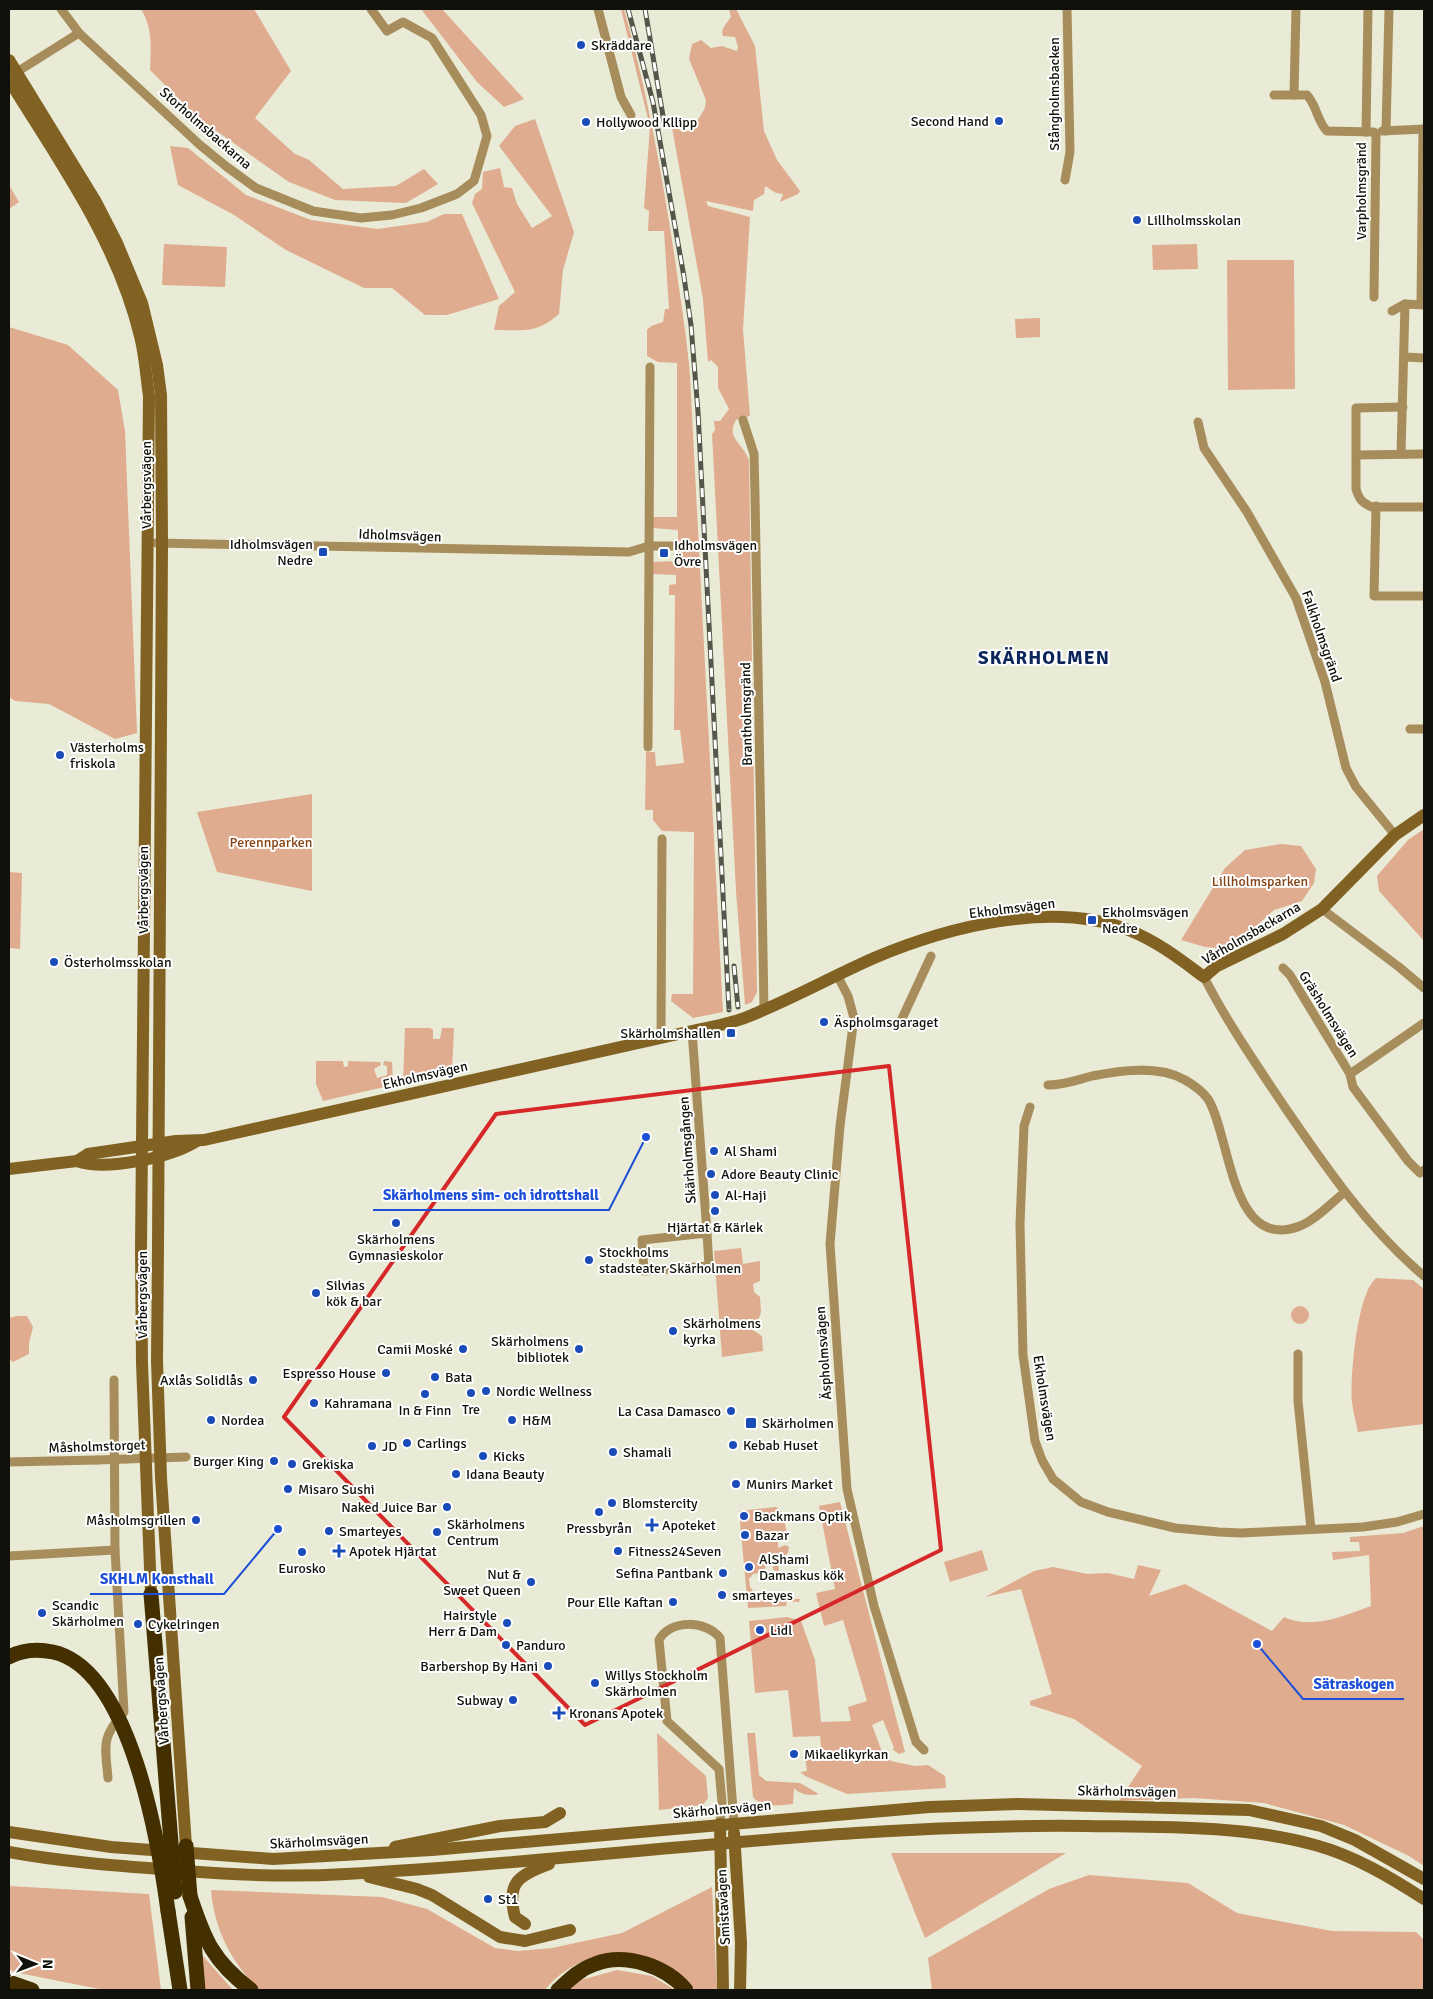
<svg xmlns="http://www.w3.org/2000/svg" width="1433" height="1999" font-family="Signika,sans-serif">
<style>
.green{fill:#dfac8f}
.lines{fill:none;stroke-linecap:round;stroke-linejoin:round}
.street{stroke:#a88d5c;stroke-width:9}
.secondary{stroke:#826223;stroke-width:12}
.highway{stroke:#442f00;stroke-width:15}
.rail-casing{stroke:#55564a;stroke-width:5}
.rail{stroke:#fff;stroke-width:3;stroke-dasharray:9;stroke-linecap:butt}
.street-bridge{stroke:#a88d5c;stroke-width:9}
.secondary-bridge{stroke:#826223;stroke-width:12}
.highway-bridge{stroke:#442f00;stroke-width:15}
.marked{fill:none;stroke:#d62828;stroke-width:4;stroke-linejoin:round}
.poi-dot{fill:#194cb8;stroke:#fff;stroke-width:2}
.labels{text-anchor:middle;stroke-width:4;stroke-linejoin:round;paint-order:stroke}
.poi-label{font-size:14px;fill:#10110a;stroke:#fff;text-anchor:start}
.street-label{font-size:14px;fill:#10110a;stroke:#fff}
.park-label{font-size:14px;fill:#844212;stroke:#fff}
.district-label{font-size:19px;font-weight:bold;letter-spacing:1px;fill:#0c265a;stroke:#fff}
.leader{fill:none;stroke:#1d4ed8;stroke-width:2}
.callout-dot{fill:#1d4ed8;stroke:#fff;stroke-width:2}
.callout-label{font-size:15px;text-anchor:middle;font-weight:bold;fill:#1d4ed8;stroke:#fff;stroke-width:4;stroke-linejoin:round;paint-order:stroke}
</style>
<rect width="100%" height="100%" fill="#e9ebd6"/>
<g class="green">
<path d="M141,9H254L291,71L255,118L295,154L309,160L343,189L396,186L424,169L438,184L406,203L335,200L289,182L198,118L150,70C151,47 153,29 141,9Z"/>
<path d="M421,9H442L524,99L504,107L477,82Z"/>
<path d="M621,9H624C647,91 662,174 675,259C680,298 687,336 690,376L723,1012L693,1018L671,1001L672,994H693L694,832L662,831L653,820V810H645L646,752H655L656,766L684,763L680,730H674L675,595H669V585L676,584V575L653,574V562L678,561V530L653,528V517H677V363L658,362L647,356V330L651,326L663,322L665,309H669L664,231H648L649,211L644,208L650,127Z"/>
<path d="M729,9H736L755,46L764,131L777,160L800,191L798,194L780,202L783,194L776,193L765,186L764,194L754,200L753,211L706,201L708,206L750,217L743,329L750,416L736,420C725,439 745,444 749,461L757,992L752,1002L745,1005L736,891L712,434L715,430L714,421H720L729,409L718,388V367L711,360L708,362L703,299L671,122L682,132L692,130L705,108L706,100L689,59L692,44L701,40L711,48L722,46L737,51L738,47L735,37L723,36C720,29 727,23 731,17Z"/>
<path d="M535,119L574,232L563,270L559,314C537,334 523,330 494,330L499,306L515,292L472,203L475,194L482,189L483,172L500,168L504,187L512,188L517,204L532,228L552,216L499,146L515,126Z"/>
<path d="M170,146L188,148L246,195L311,220L377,229L427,222L444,214H462L499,299L447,315H425L392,288H364L286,250L234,215L178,185Z"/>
<path d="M9,185L19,202L9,209Z"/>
<path d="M164,244L227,247L225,287L162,285Z"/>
<path d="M1197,244L1198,269L1153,270L1152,245Z"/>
<path d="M1227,260H1294L1295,389L1228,390Z"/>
<path d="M1040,318V337L1016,338L1015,319Z"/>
<path d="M9,327L68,345L118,390L125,431L137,733L115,739L49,704L15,701L9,697Z"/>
<path d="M312,794V891L217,872L197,812Z"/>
<path d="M1424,829V941L1379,891L1377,876L1408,840Z"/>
<path d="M1281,844L1301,846L1316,869L1314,883L1302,901L1274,910L1231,949L1205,947L1181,940L1225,868L1245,850Z"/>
<path d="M9,872L22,873L20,949L9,948Z"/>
<path d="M405,1028H430L433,1030V1039H440L442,1028H454L452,1071L403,1083Z"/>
<path d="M316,1061H343L344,1067L348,1066V1061L380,1062L381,1065L374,1069L377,1078L387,1075V1066L383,1065L384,1061L392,1062L393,1085L323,1101L316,1084Z"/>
<path d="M741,1248L743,1264L760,1261V1281L753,1284L754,1292L760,1297L761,1312L758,1321H751V1329L762,1336L763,1351L722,1357L714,1251Z"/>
<path d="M1376,1278L1413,1280L1424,1289V1424L1358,1432C1356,1422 1353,1412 1352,1402C1350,1376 1357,1294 1376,1278Z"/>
<circle cx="1300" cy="1315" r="9"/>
<path d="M17,1316H27L33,1327L29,1343V1354L13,1362L9,1359V1318Z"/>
<path d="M840,1502L905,1752L899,1754L892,1749L894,1748L883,1720L872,1725L882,1752L891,1761L915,1766L928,1765L945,1776L946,1788L847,1794L805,1776L800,1772L807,1771L805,1758L822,1756L820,1736L793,1737L788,1690L755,1693L749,1621L787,1617L801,1621L815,1660L821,1722L851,1721L848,1707L867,1701L843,1620L824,1626L816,1593L835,1589L819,1506Z"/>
<path d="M776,1507L782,1512L788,1537L783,1540L778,1539V1548L785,1545L789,1547L788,1553L778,1562L779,1574L773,1569V1559L764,1553L761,1558L766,1563L765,1572L753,1574L749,1579L750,1587L755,1593L760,1596L769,1595L773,1598L780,1597L782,1591L786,1599H800L799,1602L787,1601L786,1606L748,1608L739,1511Z"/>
<path d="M1424,1526V1866L1409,1856L1344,1825L1264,1803L1193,1798L1119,1801L1142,1766L1074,1719L1030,1705V1701L1052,1694L1021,1589L985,1597L1034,1571L1053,1567L1088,1574L1108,1573L1134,1579L1138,1565L1161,1570L1149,1596L1185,1584L1272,1631L1284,1617C1313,1630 1343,1616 1371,1606L1369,1555L1333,1560L1332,1552L1360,1551L1359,1542H1350V1537L1403,1533Z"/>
<path d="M982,1550L988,1570L950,1582L944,1562Z"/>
<path d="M657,1733L706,1776L708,1798L703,1805L659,1810Z"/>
<path d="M747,1733H755L759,1775L766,1781L800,1783L819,1794C810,1796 800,1795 794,1788L793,1804C778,1805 763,1809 753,1797Z"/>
<path d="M891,1853H1066L925,1938Z"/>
<path d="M1089,1875L1188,1883L1237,1913L1332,1931L1416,1932L1424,1940V1990H932L928,1958L1049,1889Z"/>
<path d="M9,1886L149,1894L161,1990H104L14,1972L9,1969Z"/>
<path d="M712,1887L717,1990H695C689,1983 682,1974 673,1969C632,1942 575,1952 545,1990H260C232,1964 214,1929 211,1890L382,1897L427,1909L495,1948L518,1951L552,1948L622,1933Z"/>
<path d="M203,1956L233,1990H205L201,1958Z"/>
<path d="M617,1970L652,1976L675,1990H565L581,1980Z"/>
</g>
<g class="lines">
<g class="street">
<path d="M61,9L79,33L200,145L227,167L256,188L313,211L361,218L392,215L421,208L457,194L474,181L487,136L481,115L432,38L403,22L387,31L371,9"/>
<path d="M598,9L621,97L631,115"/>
<path d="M1296,9L1294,95H1307C1317,106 1317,121 1327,131L1374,132L1376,136L1374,297"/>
<path d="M12,75L79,33"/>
<path d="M1274,95H1294"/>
<path d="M1382,131L1424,129"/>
<path d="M1386,131L1389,9"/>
<path d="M1366,132L1368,9"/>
<path d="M1065,180L1070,152L1067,9"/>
<path d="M1421,304L1423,129"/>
<path d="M1392,311L1405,304L1424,305"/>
<path d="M1405,357L1424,358"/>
<path d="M1403,407L1356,408V489C1359,499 1362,503 1372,507H1424"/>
<path d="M743,420L754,454L755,495L764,1009"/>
<path d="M1198,422L1204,448L1247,512L1296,598L1325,682L1346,768L1356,787L1395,835"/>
<path d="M1401,454L1405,304"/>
<path d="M1357,455L1424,454"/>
<path d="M1376,506L1374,596H1424"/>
<path d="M156,543L629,552L649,546H673"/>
<path d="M1410,729H1424"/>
<path d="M648,747L650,367"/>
<path d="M1322,909L1399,967L1424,988"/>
<path d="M1283,968L1290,975L1350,1074L1353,1087L1408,1161L1420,1173L1424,1170"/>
<path d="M837,975L848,996L854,1018L840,1126L830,1244L847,1489L874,1606L916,1742L924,1750"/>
<path d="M1204,977C1227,1022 1256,1064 1284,1106C1325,1166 1368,1229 1424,1276"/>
<path d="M921,1025L900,1023L931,956"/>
<path d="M692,1031L707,1233L709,1266L644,1271L642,1240L707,1233"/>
<path d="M661,1038L662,839"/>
<path d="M1350,1074L1424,1023"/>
<path d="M1048,1085C1064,1085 1077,1080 1092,1076C1121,1070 1159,1065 1185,1080C1192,1084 1203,1092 1208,1099C1231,1136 1230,1253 1300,1226C1316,1220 1332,1202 1345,1192"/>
<path d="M1030,1107L1024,1126L1020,1224L1023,1355L1035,1441L1042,1460L1053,1479L1081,1502L1108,1512L1175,1528L1219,1532L1241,1533L1363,1527L1397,1522L1424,1514"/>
<path d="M1298,1354V1401L1311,1529"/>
<path d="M126,1459L186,1457"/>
<path d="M9,1462L97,1460"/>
<path d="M9,1556L115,1550"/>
<path d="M108,1778C105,1745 101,1738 124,1712L115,1550L114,1380"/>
<path d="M720,1824L722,1802L719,1769L667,1721L659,1640C670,1619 706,1620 720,1638L734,1823"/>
</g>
<g class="secondary">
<path d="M9,60L96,202L117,243L142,303L157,365L161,395L162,544L158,1246"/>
<path d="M9,80C59,161 117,241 140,336C145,355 146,376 149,396L141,1249"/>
<path d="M77,1161C106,1171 170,1158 197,1141"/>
<path d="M9,1169L77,1161L88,1154L176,1141L204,1140L692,1031C710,1027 730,1024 747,1017C790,1000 831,977 874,958C947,927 1054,899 1131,931C1158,942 1181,960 1204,977L1217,966L1283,934L1322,909L1395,835L1424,815"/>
<path d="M720,1824L723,1990"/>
<path d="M9,1832L111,1847L273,1859L432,1850L929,1807L1018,1804L1249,1810L1321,1826L1355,1840L1424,1879"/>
<path d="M734,1833L741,1943L740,1990"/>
<path d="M395,1847L500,1826L545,1822L560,1813"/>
<path d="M9,1852C58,1861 109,1865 159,1869C222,1874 283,1878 346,1874C593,1861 838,1823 1086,1826C1160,1827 1244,1825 1315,1845C1355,1856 1390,1877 1424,1899"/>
<path d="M369,1877L417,1889L432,1895L500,1937L525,1941L570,1930"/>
<path d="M525,1924L515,1917C506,1882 519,1875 549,1864"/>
</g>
<g class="highway">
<path d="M190,1896C205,1941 213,1961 251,1990"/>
<path d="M168,1911L180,1990"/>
<path d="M192,1917L198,1990"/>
<path d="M9,1982L32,1990"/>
<path d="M558,1990C569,1980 580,1969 595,1964C625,1952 666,1966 686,1990"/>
</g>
<g class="rail-casing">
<g id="rail">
<path d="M628,9L653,102L684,277L691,325L698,412L729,1010"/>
<path d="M645,9L664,122"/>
<path d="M734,966L738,1007"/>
</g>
</g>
<use href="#rail" class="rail"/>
<path class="street-bridge" d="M97,1460L126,1459"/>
<g class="secondary-bridge">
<path d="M158,1246L157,1361L161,1478L186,1846"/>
<path d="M141,1249L142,1363L151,1594"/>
</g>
<g class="highway-bridge">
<path d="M151,1594L175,1892"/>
<path d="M9,1657C22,1650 38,1649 53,1652C131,1669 159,1845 168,1911"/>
<path d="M186,1846L190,1896"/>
</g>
</g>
<path class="marked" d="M889,1066L941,1550L585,1725L284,1417L496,1114Z"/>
<g class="poi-dot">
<circle cx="581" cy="45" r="5"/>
<circle cx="999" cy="121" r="5"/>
<circle cx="586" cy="122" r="5"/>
<circle cx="1137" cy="220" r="5"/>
<rect x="318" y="547" width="10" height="10" rx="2.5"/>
<rect x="659" y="548" width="10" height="10" rx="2.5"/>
<circle cx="60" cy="755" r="5"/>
<rect x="1087" y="915" width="10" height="10" rx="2.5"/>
<circle cx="54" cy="962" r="5"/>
<circle cx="824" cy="1022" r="5"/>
<rect x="726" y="1028" width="10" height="10" rx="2.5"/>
<circle cx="714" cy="1151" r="5"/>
<circle cx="711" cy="1174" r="5"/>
<circle cx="715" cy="1195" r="5"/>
<circle cx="715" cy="1211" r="5"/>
<circle cx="396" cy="1223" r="5"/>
<circle cx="589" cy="1260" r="5"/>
<circle cx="316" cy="1293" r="5"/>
<circle cx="673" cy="1331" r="5"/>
<circle cx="463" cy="1349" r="5"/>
<circle cx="579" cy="1349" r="5"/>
<circle cx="386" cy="1373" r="5"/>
<circle cx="435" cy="1377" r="5"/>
<circle cx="253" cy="1380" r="5"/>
<circle cx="486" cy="1391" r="5"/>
<circle cx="471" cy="1393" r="5"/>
<circle cx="425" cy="1394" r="5"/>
<circle cx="314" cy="1403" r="5"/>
<circle cx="731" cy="1411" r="5"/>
<circle cx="211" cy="1420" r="5"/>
<circle cx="512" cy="1420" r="5"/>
<rect x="745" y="1417" width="12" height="12" rx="2.5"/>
<circle cx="407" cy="1443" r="5"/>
<circle cx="733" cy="1445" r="5"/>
<circle cx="372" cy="1446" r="5"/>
<circle cx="613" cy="1452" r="5"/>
<circle cx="483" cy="1456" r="5"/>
<circle cx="274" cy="1461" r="5"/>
<circle cx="292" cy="1464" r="5"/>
<circle cx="456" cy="1474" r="5"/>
<circle cx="736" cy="1484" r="5"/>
<circle cx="288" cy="1489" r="5"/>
<circle cx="612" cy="1503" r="5"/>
<circle cx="447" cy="1507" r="5"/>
<circle cx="599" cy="1512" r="5"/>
<circle cx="744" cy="1516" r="5"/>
<circle cx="196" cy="1520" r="5"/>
<path d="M649.5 1517.5h5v5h5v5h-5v5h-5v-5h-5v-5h5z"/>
<circle cx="329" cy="1531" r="5"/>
<circle cx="437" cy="1532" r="5"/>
<circle cx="745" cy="1535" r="5"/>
<path d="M336.5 1543.5h5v5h5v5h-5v5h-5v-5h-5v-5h5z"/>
<circle cx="618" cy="1551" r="5"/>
<circle cx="302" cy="1552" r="5"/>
<circle cx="749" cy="1567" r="5"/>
<circle cx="723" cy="1573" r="5"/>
<circle cx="531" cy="1582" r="5"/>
<circle cx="722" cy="1595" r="5"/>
<circle cx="673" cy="1602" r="5"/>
<circle cx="42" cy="1613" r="5"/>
<circle cx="507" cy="1623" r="5"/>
<circle cx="138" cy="1624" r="5"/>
<circle cx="760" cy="1630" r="5"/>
<circle cx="506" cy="1645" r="5"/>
<circle cx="548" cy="1666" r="5"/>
<circle cx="595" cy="1683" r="5"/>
<circle cx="513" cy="1700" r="5"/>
<path d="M556.5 1705.5h5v5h5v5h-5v5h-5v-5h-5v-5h5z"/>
<circle cx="794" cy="1754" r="5"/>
<circle cx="488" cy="1899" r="5"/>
</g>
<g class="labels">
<g class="poi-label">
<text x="591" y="50">Skräddare</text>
<text x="989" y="126" text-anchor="end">Second Hand</text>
<text x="596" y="127">Hollywood Kllipp</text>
<text x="1147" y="225">Lillholmsskolan</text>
<text x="313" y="549" text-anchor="end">Idholmsvägen<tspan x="313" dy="16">Nedre</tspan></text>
<text x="674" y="550">Idholmsvägen<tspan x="674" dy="16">Övre</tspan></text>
<text x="70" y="752">Västerholms<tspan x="70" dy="16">friskola</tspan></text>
<text x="1102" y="917">Ekholmsvägen<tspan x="1102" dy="16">Nedre</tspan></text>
<text x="64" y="967">Österholmsskolan</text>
<text x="834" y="1027">Äspholmsgaraget</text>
<text x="721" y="1038" text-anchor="end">Skärholmshallen</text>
<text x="724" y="1156">Al Shami</text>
<text x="721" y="1179">Adore Beauty Clinic</text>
<text x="725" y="1200">Al-Haji</text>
<text x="715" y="1232" text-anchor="middle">Hjärtat &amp; Kärlek</text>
<text x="396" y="1244" text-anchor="middle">Skärholmens<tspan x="396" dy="16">Gymnasieskolor</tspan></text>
<text x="599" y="1257">Stockholms<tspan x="599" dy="16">stadsteater Skärholmen</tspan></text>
<text x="326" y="1290">Silvias<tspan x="326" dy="16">kök &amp; bar</tspan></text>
<text x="683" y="1328">Skärholmens<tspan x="683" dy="16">kyrka</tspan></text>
<text x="569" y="1346" text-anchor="end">Skärholmens<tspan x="569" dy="16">bibliotek</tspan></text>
<text x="453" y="1354" text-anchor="end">Camii Moské</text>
<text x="376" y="1378" text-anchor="end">Espresso House</text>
<text x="445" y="1382">Bata</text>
<text x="243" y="1385" text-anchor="end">Axlås Solidlås</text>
<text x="496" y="1396">Nordic Wellness</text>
<text x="324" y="1408">Kahramana</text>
<text x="471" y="1414" text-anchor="middle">Tre</text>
<text x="425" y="1415" text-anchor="middle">In &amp; Finn</text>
<text x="721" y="1416" text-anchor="end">La Casa Damasco</text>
<text x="221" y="1425">Nordea</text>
<text x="522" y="1425">H&amp;M</text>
<text x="762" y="1428">Skärholmen</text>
<text x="417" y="1448">Carlings</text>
<text x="743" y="1450">Kebab Huset</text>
<text x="382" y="1451">JD</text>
<text x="623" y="1457">Shamali</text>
<text x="493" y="1461">Kicks</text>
<text x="264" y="1466" text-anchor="end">Burger King</text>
<text x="302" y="1469">Grekiska</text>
<text x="466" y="1479">Idana Beauty</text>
<text x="746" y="1489">Munirs Market</text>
<text x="298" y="1494">Misaro Sushi</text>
<text x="622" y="1508">Blomstercity</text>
<text x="437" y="1512" text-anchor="end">Naked Juice Bar</text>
<text x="754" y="1521">Backmans Optik</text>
<text x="186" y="1525" text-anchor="end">Måsholmsgrillen</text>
<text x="447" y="1529">Skärholmens<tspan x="447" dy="16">Centrum</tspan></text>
<text x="662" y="1530">Apoteket</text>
<text x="599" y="1533" text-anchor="middle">Pressbyrån</text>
<text x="339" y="1536">Smarteyes</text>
<text x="755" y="1540">Bazar</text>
<text x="349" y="1556">Apotek Hjärtat</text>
<text x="628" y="1556">Fitness24Seven</text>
<text x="759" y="1564">AlShami<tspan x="759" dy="16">Damaskus kök</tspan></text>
<text x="302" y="1573" text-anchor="middle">Eurosko</text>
<text x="713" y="1578" text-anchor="end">Sefina Pantbank</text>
<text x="521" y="1579" text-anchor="end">Nut &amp;<tspan x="521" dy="16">Sweet Queen</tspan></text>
<text x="732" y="1600">smarteyes</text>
<text x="663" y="1607" text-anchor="end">Pour Elle Kaftan</text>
<text x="52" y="1610">Scandic<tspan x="52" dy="16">Skärholmen</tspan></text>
<text x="497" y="1620" text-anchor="end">Hairstyle<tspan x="497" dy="16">Herr &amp; Dam</tspan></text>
<text x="148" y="1629">Cykelringen</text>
<text x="770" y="1635">Lidl</text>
<text x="516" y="1650">Panduro</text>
<text x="538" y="1671" text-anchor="end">Barbershop By Hani</text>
<text x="605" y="1680">Willys Stockholm<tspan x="605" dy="16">Skärholmen</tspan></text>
<text x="503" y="1705" text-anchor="end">Subway</text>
<text x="569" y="1718">Kronans Apotek</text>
<text x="804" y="1759">Mikaelikyrkan</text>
<text x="498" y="1904">St1</text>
</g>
<g class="street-label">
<text transform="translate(1054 94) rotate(-90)" y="5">Stångholmsbacken</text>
<text transform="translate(206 128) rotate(41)" y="5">Storholmsbackarna</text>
<text transform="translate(1361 191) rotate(-90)" y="5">Varpholmsgränd</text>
<text transform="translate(146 485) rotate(-90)" y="5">Vårbergsvägen</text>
<text transform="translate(400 535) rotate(2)" y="5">Idholmsvägen</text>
<text transform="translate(1322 636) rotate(71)" y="5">Falkholmsgränd</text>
<text transform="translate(746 714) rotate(-91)" y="5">Brantholmsgränd</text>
<text transform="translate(143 890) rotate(-90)" y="5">Vårbergsvägen</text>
<text transform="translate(1012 908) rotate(-7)" y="5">Ekholmsvägen</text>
<text transform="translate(1251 933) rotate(-30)" y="5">Vårholmsbackarna</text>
<text transform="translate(1329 1014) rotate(58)" y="5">Gräsholmsvägen</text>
<text transform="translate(425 1075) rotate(-13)" y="5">Ekholmsvägen</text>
<text transform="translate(687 1150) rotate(-94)" y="5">Skärholmsgången</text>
<text transform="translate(142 1295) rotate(-90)" y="5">Vårbergsvägen</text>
<text transform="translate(823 1353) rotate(-94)" y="5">Äspholmsvägen</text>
<text transform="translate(1045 1398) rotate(81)" y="5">Ekholmsvägen</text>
<text transform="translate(97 1446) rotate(-2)" y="5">Måsholmstorget</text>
<text transform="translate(161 1701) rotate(-94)" y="5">Vårbergsvägen</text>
<text transform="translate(1127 1791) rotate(1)" y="5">Skärholmsvägen</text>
<text transform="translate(722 1809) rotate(-5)" y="5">Skärholmsvägen</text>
<text transform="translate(319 1841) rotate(-3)" y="5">Skärholmsvägen</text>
<text transform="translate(723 1907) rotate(-93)" y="5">Smistavägen</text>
</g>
<g class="park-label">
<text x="271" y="847">Perennparken</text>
<text x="1260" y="886">Lillholmsparken</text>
</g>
<g class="district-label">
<text x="1044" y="664">SKÄRHOLMEN</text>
</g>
</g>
<path class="leader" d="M646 1137L609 1210H373M278 1529L224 1594H90M1257 1644L1303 1699H1404"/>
<g class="callout-dot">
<circle cx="646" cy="1137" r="5"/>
<circle cx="278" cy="1529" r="5"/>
<circle cx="1257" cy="1644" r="5"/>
</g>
<g class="callout-label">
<text x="491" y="1200">Skärholmens sim- och idrottshall</text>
<text x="157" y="1584">SKHLM Konsthall</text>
<text x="1354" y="1689">Sätraskogen</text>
</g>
<rect width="1433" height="1999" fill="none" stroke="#10110a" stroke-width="20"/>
<g transform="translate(35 1964) rotate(91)" stroke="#ffffff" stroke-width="4" paint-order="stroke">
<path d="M0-4L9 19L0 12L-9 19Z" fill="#10110a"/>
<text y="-8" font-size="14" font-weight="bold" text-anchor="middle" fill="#10110a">N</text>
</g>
</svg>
